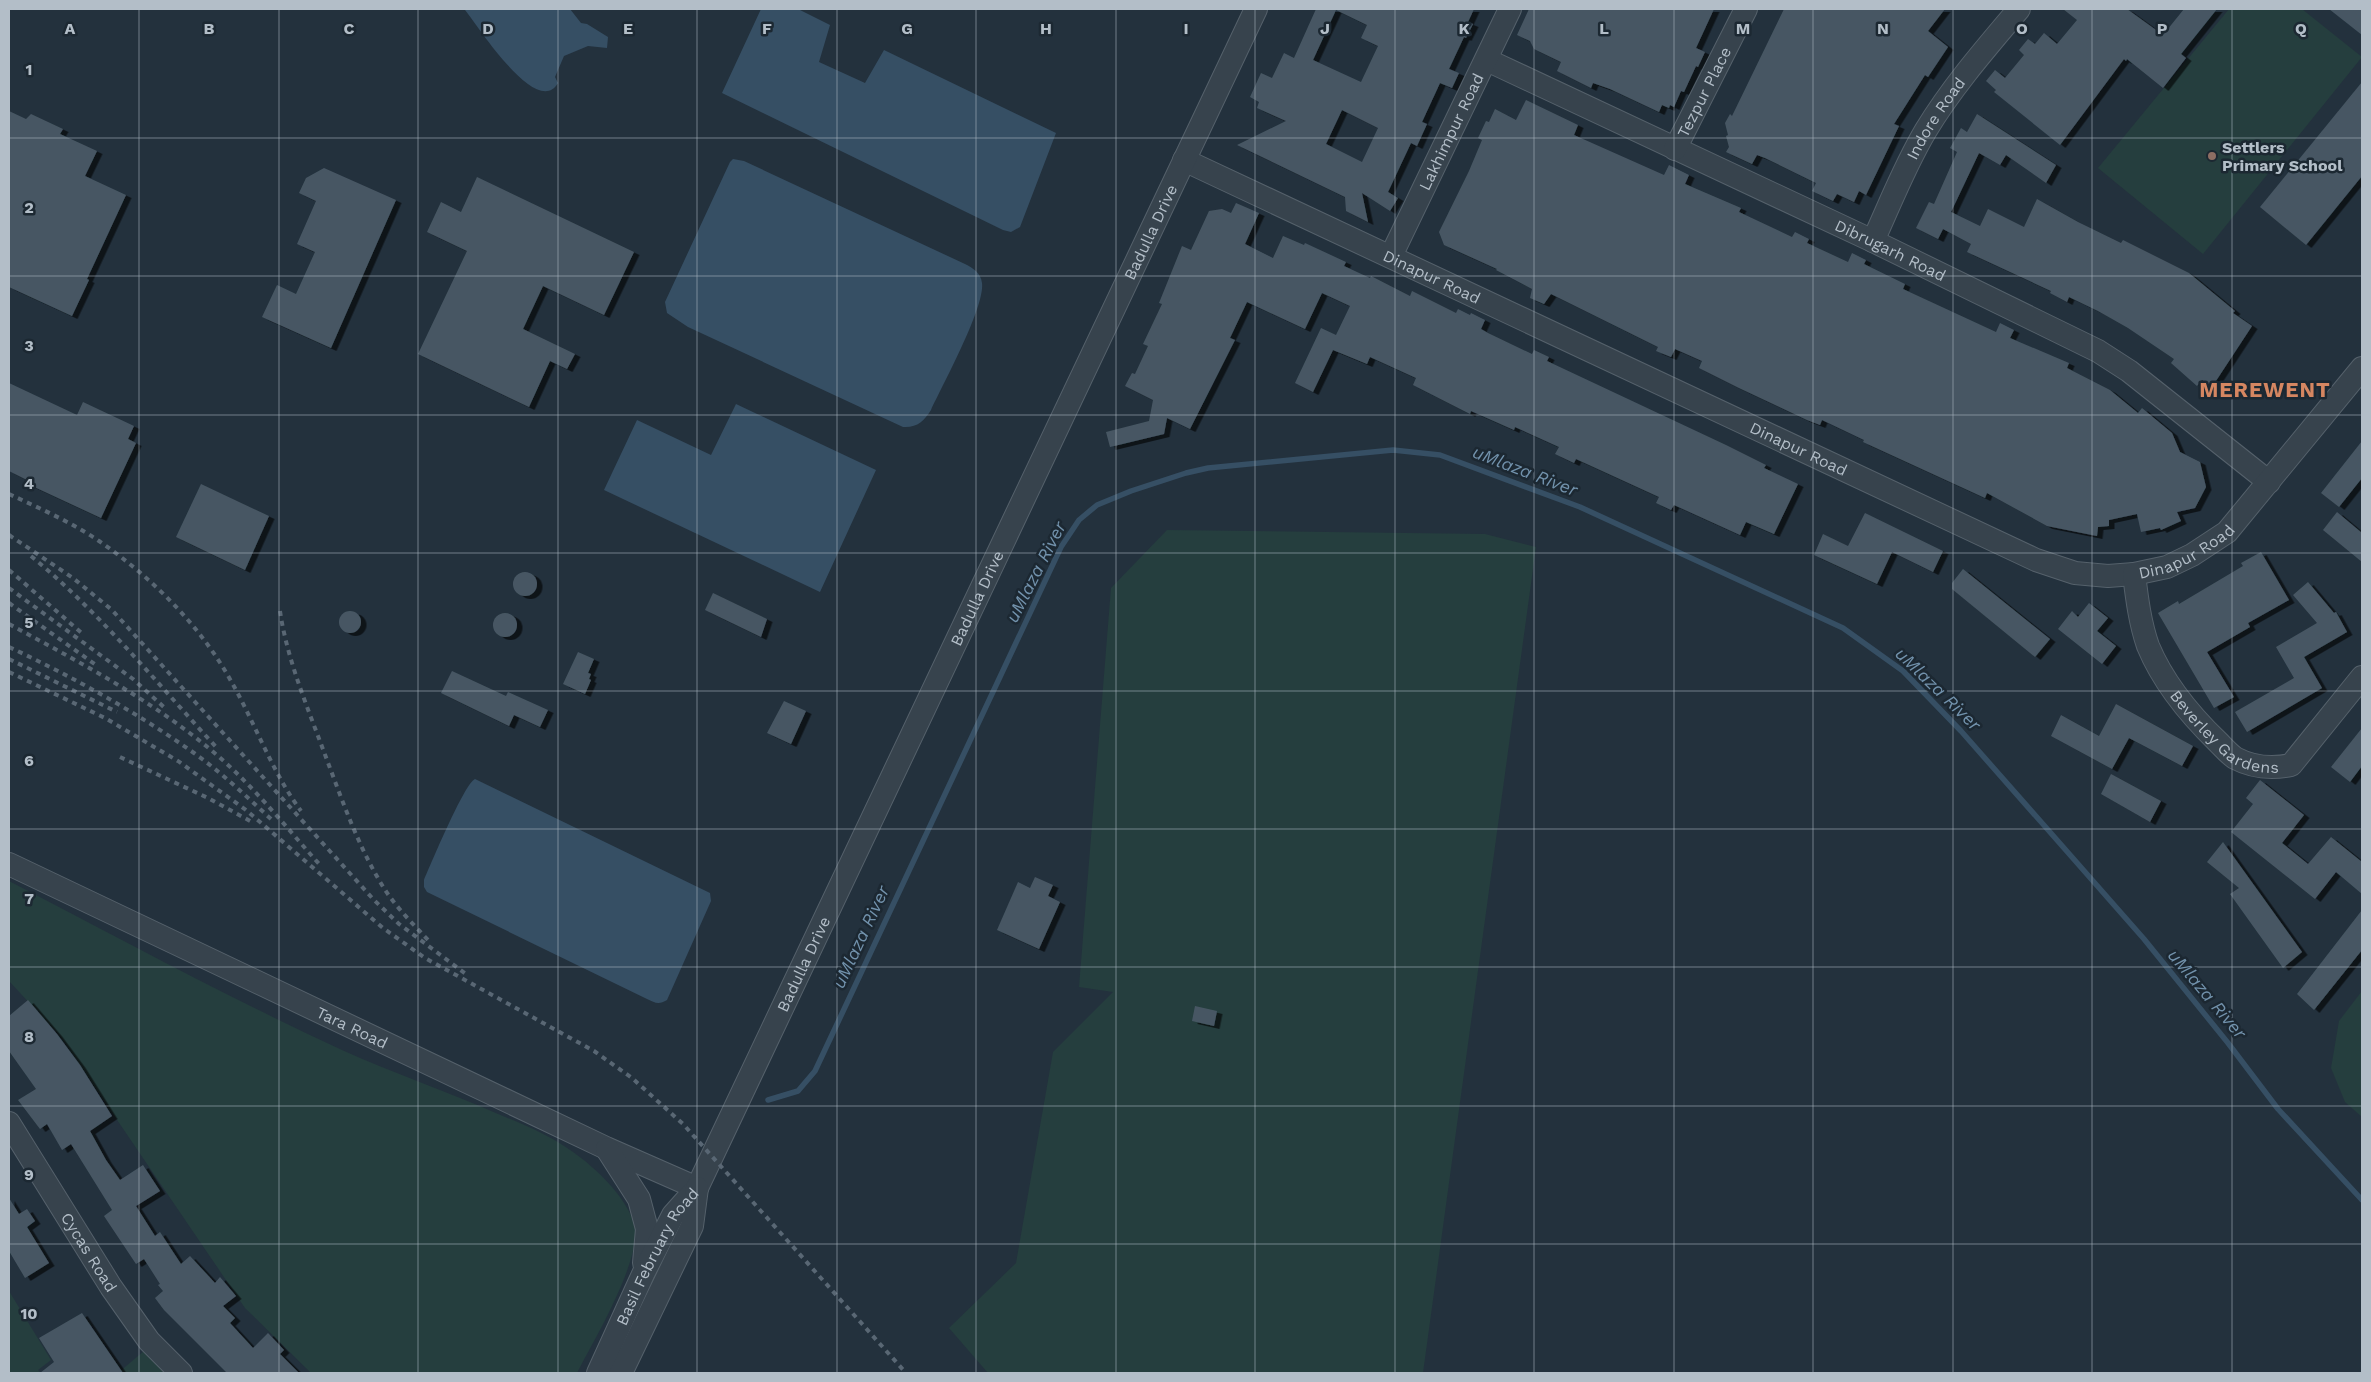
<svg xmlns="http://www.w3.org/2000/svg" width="2371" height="1382" font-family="'Work Sans',sans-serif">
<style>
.green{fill:#253e3e}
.water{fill:#364f64}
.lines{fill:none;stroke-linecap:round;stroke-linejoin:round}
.stream{stroke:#364f64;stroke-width:5.5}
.building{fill:#475763;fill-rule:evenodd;filter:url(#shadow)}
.minor-casing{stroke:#55616b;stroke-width:24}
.minor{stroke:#37434d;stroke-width:22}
.rail{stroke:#596774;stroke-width:4;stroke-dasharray:5 5;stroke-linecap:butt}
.grid{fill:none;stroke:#b3bec8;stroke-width:1;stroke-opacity:0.55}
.education-dot{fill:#8d6e63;stroke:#1c2832;stroke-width:2}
.labels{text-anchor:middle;stroke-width:5;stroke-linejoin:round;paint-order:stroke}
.street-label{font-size:16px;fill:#b3bec8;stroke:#1c2832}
.poi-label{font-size:16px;font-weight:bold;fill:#b3bec8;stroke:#1c2832;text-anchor:start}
.water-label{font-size:18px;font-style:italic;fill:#7292ac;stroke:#1c2832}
.district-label{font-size:21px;font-weight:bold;letter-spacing:1px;fill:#d58661;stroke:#1c2832}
.grid-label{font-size:16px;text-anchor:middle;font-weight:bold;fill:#b3bec8;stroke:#1c2832;stroke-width:5;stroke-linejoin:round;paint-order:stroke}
</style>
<defs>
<filter id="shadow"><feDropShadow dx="5.5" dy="3" stdDeviation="0" flood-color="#0009"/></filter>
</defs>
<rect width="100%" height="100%" fill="#23313d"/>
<g class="green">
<path d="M2229,9H2302L2362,57L2203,254L2098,168Z"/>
<path d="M1167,530L1485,534L1536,547L1423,1373H988L949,1328L1016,1263L1053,1052L1113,992L1079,987L1111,588Z"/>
<path d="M9,881C119,938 229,998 342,1050C393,1073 446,1091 498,1114C523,1124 551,1136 573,1152C596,1168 624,1195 634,1222C645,1255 593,1342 577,1373H311L245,1308L60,1036L9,981Z"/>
<path d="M2362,991V1117L2345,1102L2331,1068L2339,1021Z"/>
<path d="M9,1291L51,1360L38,1370L41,1373H9Z"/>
<path d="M144,1351L167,1373H118Z"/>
</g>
<g class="water">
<path d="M570,9L581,23L587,24L608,37L607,48L588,46L564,56L555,77L558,83C537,119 478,26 465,10Z"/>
<path d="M761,9H798L830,25L819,62L865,83L884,50L1056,133L1020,227L1011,232L1003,230L722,93Z"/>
<path d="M733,159L744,161L965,264C973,268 981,273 982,283C985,307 943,384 931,410C924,421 917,428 903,427L688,327L667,313L665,302L730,162Z"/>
<path d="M736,404L876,470L820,592L604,490L637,420L711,455Z"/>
<path d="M475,779L710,893L711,901L667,1000C659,1005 655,1003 647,999L427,892L424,887V880C431,864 464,784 475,779Z"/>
</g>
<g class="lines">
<path class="stream" d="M768,1100L798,1091L815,1071L1061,547L1079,520L1097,505L1131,491L1186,473L1208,468L1393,450L1440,455L1580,507L1843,628L1903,671L1961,731L2144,939L2228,1043L2278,1109L2362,1200"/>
</g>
<g class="building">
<path d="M1316,9H1474L1468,22L1473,24L1466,38L1464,37L1449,69L1459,73L1452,88L1440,83L1422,122L1427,124L1417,146L1411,143L1388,192L1398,198L1390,211L1362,193L1368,222L1346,211L1345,197L1237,145L1286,121L1257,108L1259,102L1250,97L1261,73L1272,78L1284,53L1294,58ZM1336,10L1367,25L1361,38L1378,46L1361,82L1313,60ZM1342,110L1378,128L1362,162L1326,144Z"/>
<path d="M1529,9H1714L1696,48L1705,52L1698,67L1696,66L1684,92L1681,91L1674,107L1670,105L1669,108L1662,105L1659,112L1610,89L1593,83L1591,88L1557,71L1561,62L1534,49L1530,41L1517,35Z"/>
<path d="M1784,9H1945L1928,31L1948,47L1928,77L1925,75L1894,124L1899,126L1866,195L1859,191L1854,202L1837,194L1833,201L1812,191L1816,183L1765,158L1757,155L1752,164L1726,152L1729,147L1726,136L1728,135L1725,123L1730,114L1732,116Z"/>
<path d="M2063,9H2127L2163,35L2184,9H2217L2181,54L2186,58L2163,88L2127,59L2126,61L2124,59L2060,145L1994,92L1996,90L1986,81L1995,70L2005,78L2024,55L2019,50L2028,39L2035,44L2044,33L2057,44L2077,20Z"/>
<path d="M2329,9H2362V35Z"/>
<path d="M2362,82V176L2306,245L2260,207Z"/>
<path d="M1526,100L1578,125L1574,135L1664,175L1669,165L1689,175L1685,184L1741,208L1739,212L1792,237L1795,232L1809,239L1807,243L1848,262L1852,253L1866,260L1864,264L1905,284L1903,289L1996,332L2000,323L2014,330L2010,338L2069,363L2067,368L2110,390L2138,413L2142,408L2172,433L2180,452L2200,462L2206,487L2195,508L2177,512L2181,521L2161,530L2160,528L2141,532L2137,514L2109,520V526L2098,527L2097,536L2047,526L1987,493L1985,498L1863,442L1864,440L1822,420L1820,425L1807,420L1739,388L1699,368L1702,361L1675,349L1671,357L1656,351L1658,347L1551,294L1544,304L1530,298L1532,289L1496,270L1497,269L1444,245L1439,232L1469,171L1482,140L1478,138L1486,121L1489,122L1495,109L1516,120Z"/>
<path d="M9,111L26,119L31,114L63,129L60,134L97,151L85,176L126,195L87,279L89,280L72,316L9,287Z"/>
<path d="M1977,114L2056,165L2046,183L2006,155L2000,165L1979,153L1951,212L1980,226L1988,209L2024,227L2037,199L2078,222L2121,243L2123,240L2189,273L2235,311L2233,313L2252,326L2212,387L2202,380L2197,386L2171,363L2174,359L2128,328L2098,311L2069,297L2067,302L2050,293L2051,291L1967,252L1971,244L1943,229L1938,239L1916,228L1929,202L1934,204L1957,152L1950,148L1961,128L1967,132Z"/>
<path d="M324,168L396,200L331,348L262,317L277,285L296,294L315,252L297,244L316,201L299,193L306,178Z"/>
<path d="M477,177L634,252L604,315L543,286L523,329L575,354L567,369L550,361L529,407L418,354L467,251L427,232L441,202L461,212Z"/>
<path d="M1236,203L1259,213L1245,244L1273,258L1283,236L1304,245L1305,243L1346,262L1344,266L1370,278L1371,276L1410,296L1412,291L1456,313L1458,309L1470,315L1471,313L1485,320L1481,329L1488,333L1532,354L1534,350L1549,357L1547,361L1726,445L1766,465L1764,468L1798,484L1774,534L1746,522L1740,535L1674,505L1671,510L1656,503L1659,497L1576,459L1574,463L1555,454L1559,447L1515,427L1514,430L1471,411L1470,414L1413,385L1416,378L1370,357L1367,364L1333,350L1313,392L1295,383L1321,328L1336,335L1350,306L1322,293L1305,329L1247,302L1230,338L1235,340L1190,429L1167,418L1164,434L1110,447L1106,432L1149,421L1153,400L1125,386L1132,373L1135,374L1148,346L1143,344L1162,304L1159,303L1182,246L1191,250L1209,211L1222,209L1231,213Z"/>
<path d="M9,383L77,415L83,402L134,426L128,439L136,443L101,518L30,485L31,482L9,471Z"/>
<path d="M2362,441V478L2339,507L2321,493Z"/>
<path d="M201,484L269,516L245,570L176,537Z"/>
<path d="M2337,512L2362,533V562L2323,530Z"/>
<path d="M1865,513L1943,551L1933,572L1892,552L1877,584L1814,555L1823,534L1848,546Z"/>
<path d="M2261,552L2289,600L2248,623L2250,627L2207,652L2234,697L2214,708L2158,613L2178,601L2179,604L2243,566L2241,563Z"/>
<path d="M1963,569L2050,639L2035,657L1952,589V583Z"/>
<circle cx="525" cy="584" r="12"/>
<path d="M2308,582L2334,613L2336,612L2347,632L2304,657L2322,688L2247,732L2235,712L2294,678L2276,647L2317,623L2293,595Z"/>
<path d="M713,593L767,619L761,637L705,610Z"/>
<path d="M2089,603L2108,618L2097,631L2116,646L2102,664L2058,629L2072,611L2078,617Z"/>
<circle cx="350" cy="622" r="11"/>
<circle cx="505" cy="625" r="12"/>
<path d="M578,652L594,659L588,673L591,674L589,679L591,680L585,694L563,684Z"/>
<path d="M452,671L506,696L508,692L548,710L540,727L514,715L509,726L441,693Z"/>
<path d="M784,701L806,711L791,744L767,733Z"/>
<path d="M2116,704L2193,746L2182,766L2129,738L2112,769L2051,736L2061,715L2099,736Z"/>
<path d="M2362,728V766L2350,782L2331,767Z"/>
<path d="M2111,774L2161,801L2150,822L2101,794Z"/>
<path d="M2260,780L2304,815L2282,843L2308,864L2331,837L2362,862V894L2336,872L2315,899L2231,832L2253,804L2246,798Z"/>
<path d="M2223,842L2302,952L2283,968L2230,894L2239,888L2207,862Z"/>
<path d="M1035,877L1053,885L1048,896L1060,902L1039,949L997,930L1018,882L1030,888Z"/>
<path d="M2362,910V950L2314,1010L2297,994Z"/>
<path d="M28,1000L57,1034L80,1065L112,1116L90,1131L106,1160L120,1180L143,1165L160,1191L136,1206L155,1236L160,1232L181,1264L190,1256L215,1283L220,1277L236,1296L223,1306L235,1318L230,1323L253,1348L268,1333L284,1350L280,1354L299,1373H227L164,1310L155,1298L163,1291L158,1285L160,1284L144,1259L136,1264L104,1216L112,1210L71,1144L62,1150L47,1124L40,1129L18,1100L36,1089L9,1051V1016Z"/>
<path d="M1195,1006L1217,1011L1214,1026L1192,1021Z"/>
<path d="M9,1198L19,1214L27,1209L35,1221L27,1227L49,1263L25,1278L9,1251Z"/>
<path d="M82,1313L123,1373H40L54,1362L39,1338Z"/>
</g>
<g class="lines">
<g class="minor-casing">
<g id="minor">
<path id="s1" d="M1487,60L1873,241L2098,351L2129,371L2269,482"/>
<path id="s2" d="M1675,149L1746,9"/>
<path id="s3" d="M1184,160L2036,560L2075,573L2108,576L2134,574L2167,567L2192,555L2227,532L2362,368"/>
<path id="s4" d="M1873,241C1890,204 1905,165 1926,130C1952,87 1986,48 2019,9"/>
<path id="s5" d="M1391,256L1510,9"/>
<path id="s6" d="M2134,574C2137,599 2140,623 2148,646C2163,682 2190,715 2218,742C2223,747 2229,754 2235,758C2252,767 2272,769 2291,765L2362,677"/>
<path id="s7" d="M9,864L606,1148L697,1188"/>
<path id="s8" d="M9,1123L111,1287L149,1341L181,1373"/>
<path d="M607,1149L639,1199L647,1229L644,1263"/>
<path id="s9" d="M598,1373L644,1272L673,1215L697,1188L1256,9"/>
<path d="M621,1373L692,1226L697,1188"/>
</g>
</g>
<use href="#minor" class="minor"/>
<g class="rail">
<path d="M9,494C39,508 71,522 99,541C151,577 200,625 231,681C255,723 272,772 301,811"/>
<path d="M9,535L73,578L112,610L374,900L399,924L466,974"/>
<path d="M31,556C100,613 156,682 217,748"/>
<path d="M9,570L84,635"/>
<path d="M9,588L133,679L166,709"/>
<path d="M9,603L96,665"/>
<path d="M280,611C287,659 307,706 324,752C341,797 357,844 382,885C394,905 412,923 428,940"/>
<path d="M9,624C79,662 150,699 211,750C252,784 285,826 320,865"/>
<path d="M9,647C73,677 136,712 194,753C222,773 247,797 272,820"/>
<path d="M9,659L117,712"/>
<path d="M9,672L105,718L178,761L246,810L383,928L425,958L594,1051L632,1078L683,1124L906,1373"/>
<path d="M120,757L208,798L252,822"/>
</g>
</g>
<path class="grid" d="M139,9V1373M279,9V1373M418,9V1373M558,9V1373M697,9V1373M837,9V1373M976,9V1373M1116,9V1373M1255,9V1373M1395,9V1373M1534,9V1373M1674,9V1373M1813,9V1373M1953,9V1373M2092,9V1373M2232,9V1373M9,138H2362M9,276H2362M9,415H2362M9,553H2362M9,691H2362M9,829H2362M9,967H2362M9,1106H2362M9,1244H2362"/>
<circle class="education-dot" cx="2212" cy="156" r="5"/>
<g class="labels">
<g class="street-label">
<text dy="6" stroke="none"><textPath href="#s2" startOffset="64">Tezpur Place</textPath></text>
<text dy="6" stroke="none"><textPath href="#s4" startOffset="138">Indore Road</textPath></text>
<text dy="6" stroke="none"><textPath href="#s5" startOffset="138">Lakhimpur Road</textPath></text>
<text dy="6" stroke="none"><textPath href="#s9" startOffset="1269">Badulla Drive</textPath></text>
<text dy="6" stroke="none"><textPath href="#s1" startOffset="446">Dibrugarh Road</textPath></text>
<text dy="6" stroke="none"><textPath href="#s3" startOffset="274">Dinapur Road</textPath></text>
<text dy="6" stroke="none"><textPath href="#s3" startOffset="679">Dinapur Road</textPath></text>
<text dy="6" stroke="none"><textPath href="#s3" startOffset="1099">Dinapur Road</textPath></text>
<text dy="6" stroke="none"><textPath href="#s9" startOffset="864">Badulla Drive</textPath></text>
<text dy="6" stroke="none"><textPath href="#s6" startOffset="194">Beverley Gardens</textPath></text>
<text dy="6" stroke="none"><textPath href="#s9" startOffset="459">Badulla Drive</textPath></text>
<text dy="6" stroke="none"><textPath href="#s7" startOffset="380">Tara Road</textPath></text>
<text dy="6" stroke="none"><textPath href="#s8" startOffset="152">Cycas Road</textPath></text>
<text dy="6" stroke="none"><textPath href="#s9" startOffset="131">Basil February Road</textPath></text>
</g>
<g class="poi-label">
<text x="2222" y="153">Settlers<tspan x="2222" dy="18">Primary School</tspan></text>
</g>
<g class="water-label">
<text transform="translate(1525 471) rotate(21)" y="6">uMlaza River</text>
<text transform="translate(1036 572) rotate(-63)" y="6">uMlaza River</text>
<text transform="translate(1938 689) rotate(44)" y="6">uMlaza River</text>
<text transform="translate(861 937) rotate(-65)" y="6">uMlaza River</text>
<text transform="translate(2207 994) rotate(50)" y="6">uMlaza River</text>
</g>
<g class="district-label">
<text x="2265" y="397">MEREWENT</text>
</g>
</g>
<g class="grid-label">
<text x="70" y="34">A</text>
<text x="209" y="34">B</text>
<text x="349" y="34">C</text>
<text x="488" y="34">D</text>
<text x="628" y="34">E</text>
<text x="767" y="34">F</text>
<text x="907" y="34">G</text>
<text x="1046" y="34">H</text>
<text x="1186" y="34">I</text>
<text x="1325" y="34">J</text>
<text x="1464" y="34">K</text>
<text x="1604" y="34">L</text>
<text x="1743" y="34">M</text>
<text x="1883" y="34">N</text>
<text x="2022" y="34">O</text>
<text x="2162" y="34">P</text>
<text x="2301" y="34">Q</text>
<text x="29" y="75">1</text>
<text x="29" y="213">2</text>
<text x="29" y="351">3</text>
<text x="29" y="489">4</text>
<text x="29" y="628">5</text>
<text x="29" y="766">6</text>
<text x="29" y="904">7</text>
<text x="29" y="1042">8</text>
<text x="29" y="1180">9</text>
<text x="29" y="1319">10</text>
</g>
<rect width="2371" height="1382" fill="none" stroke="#b3bec8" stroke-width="20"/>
</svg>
